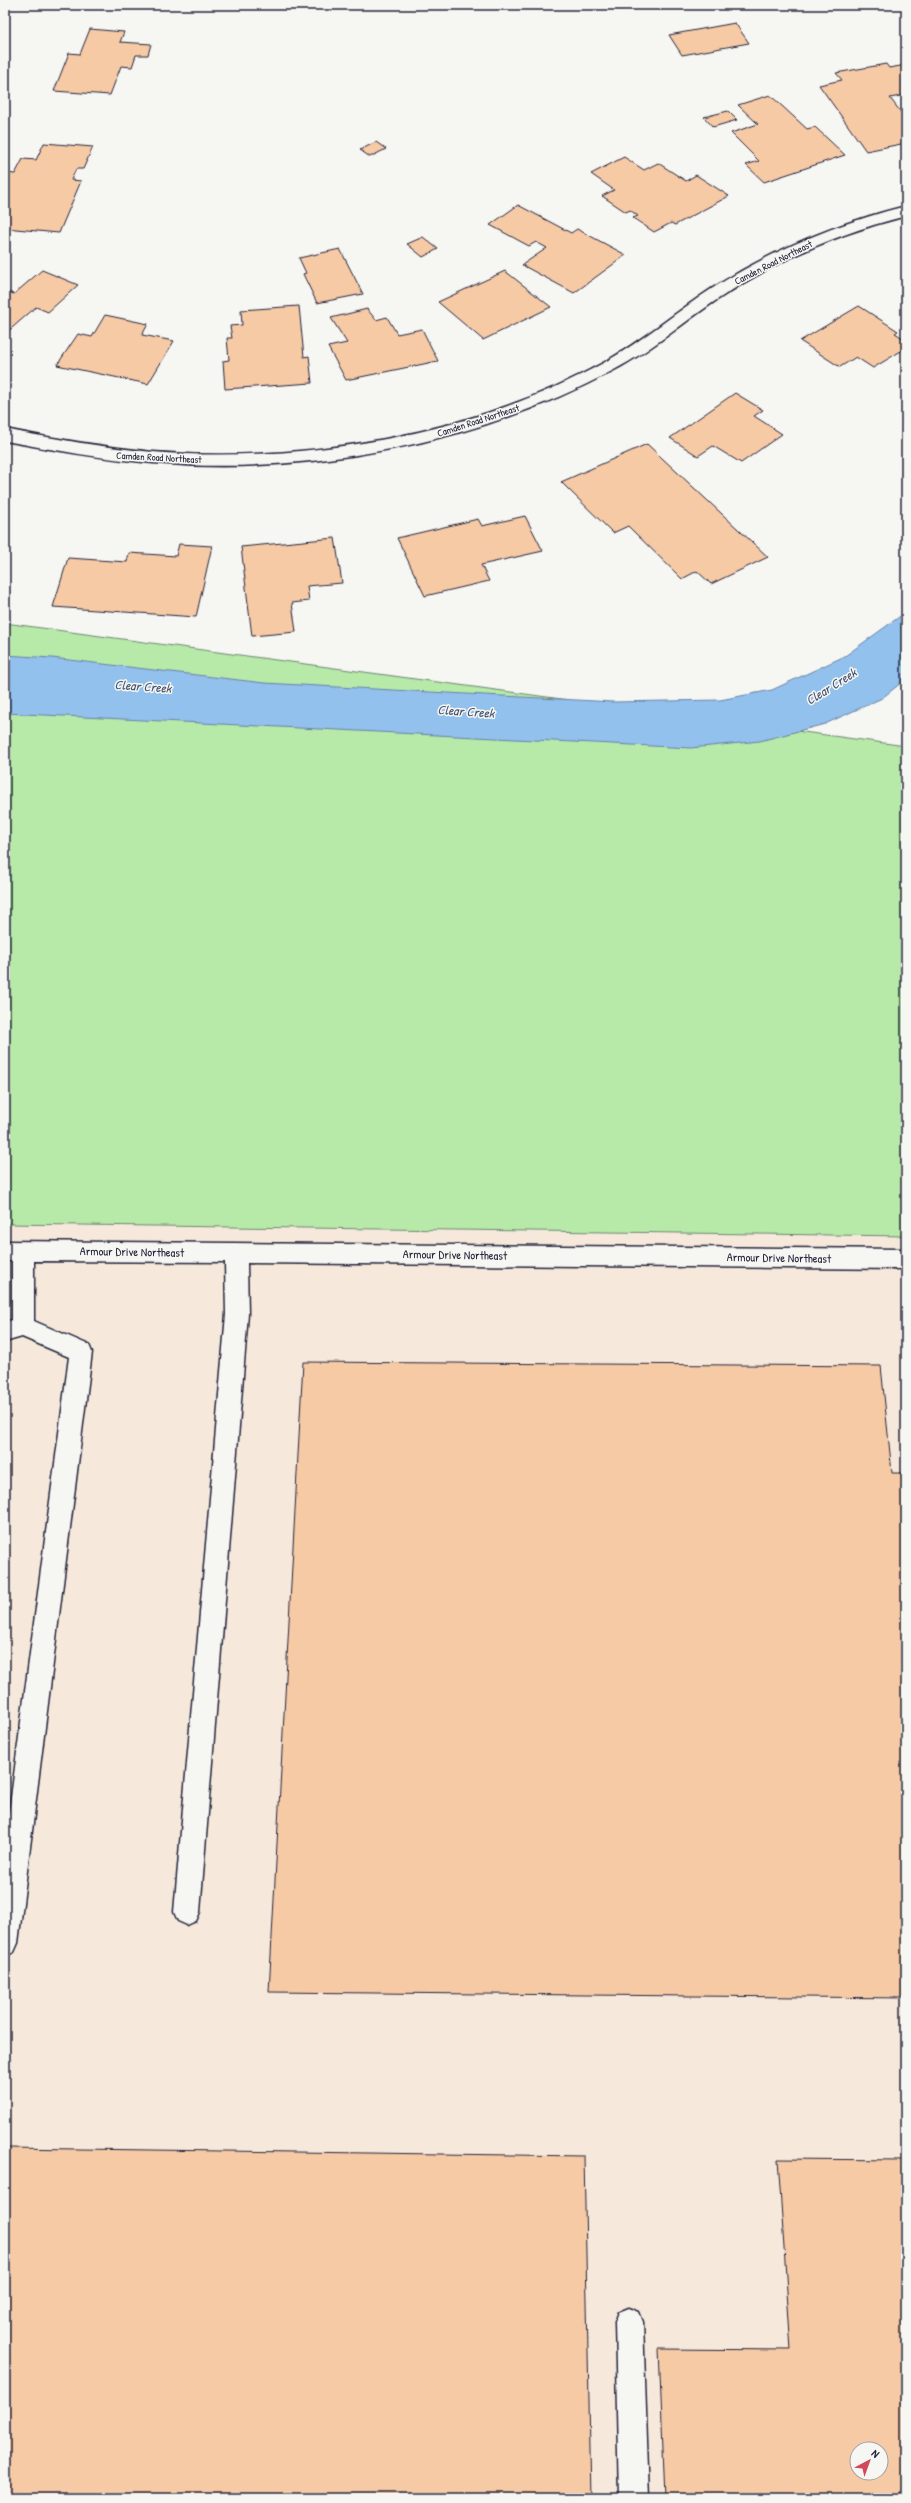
<svg xmlns="http://www.w3.org/2000/svg" width="911" height="2503" font-family="'Patrick Hand',sans-serif">
<style>
.built{fill:#f6e9db;fill-rule:evenodd}
.green{fill:#b7e9a8;stroke:#6c8672}
.water{fill:#93c1ed;stroke:#6681a6}
.building{fill:#f7caa6;stroke:#22223b;fill-rule:evenodd}
.lines{fill:none;stroke-linecap:round;stroke-linejoin:round}
.minor-casing{stroke:#22223b;stroke-width:3}
.minor{fill:#f6f6f2;fill-rule:evenodd}
.labels{text-anchor:middle;stroke-width:3;stroke-linejoin:round;paint-order:stroke}
.far-street-label{font-size:10px;fill:#22223b;stroke:#f6f6f2}
.street-label{font-size:12px;fill:#22223b;stroke:#f6f6f2}
.water-label{font-size:13px;font-style:italic;fill:#445270;stroke:#f6f6f2}
</style>
<rect width="100%" height="100%" fill="#f6f6f2"/>
<filter id="ink" filterUnits="userSpaceOnUse"><feTurbulence type="fractalNoise" baseFrequency=".025" numOctaves="2"/><feDisplacementMap in="SourceGraphic" scale="8" xChannelSelector="R" yChannelSelector="G"/><feConvolveMatrix kernelMatrix="1 2 1 2 8 2 1 2 1" color-interpolation-filters="sRGB"/></filter>
<g filter="url(#ink)">
<path class="built" d="M5,1224L906,1236V2498H5ZM857,2449H881V2473H857Z"/>
<path class="green" d="M5,623L906,746V1236L5,1224Z"/>
<path class="water" d="M906,612V679L882,698L825,724L760,741L691,748L5,713V655L52,658L264,683L613,702L720,700L772,690L845,656Z"/>
<g class="building">
<path d="M735,23L749,43L682,55L669,35Z"/>
<path d="M90,29L124,32L120,42L151,44L148,55H136L132,67L121,66L110,95L54,91L69,53L80,54Z"/>
<path d="M886,64L889,68L906,65V95L890,98L906,119V143L866,151L819,85L842,80L836,73Z"/>
<path d="M770,95L807,129L815,127L845,155L764,182L746,165L759,161L731,133L758,124L738,105Z"/>
<path d="M728,111L737,120L713,127L704,117Z"/>
<path d="M376,142L386,149L370,157L360,150Z"/>
<path d="M44,143L93,147L83,169H76L71,180L81,181L59,233L5,228V173L15,174L23,159L36,160Z"/>
<path d="M624,157L644,170L658,163L686,181L696,175L729,196L675,225L671,223L654,232L633,218L638,216L630,210L626,212L602,196L614,190L591,174Z"/>
<path d="M518,205L571,233L577,229L626,255L574,293L522,265L547,248L536,242L529,246L490,225Z"/>
<path d="M423,237L438,249L423,257L407,244Z"/>
<path d="M340,249L363,294L317,303L303,274L306,273L299,258Z"/>
<path d="M42,270L78,285L48,312L36,307L5,334V291L14,294Z"/>
<path d="M505,271L551,307L483,340L438,302Z"/>
<path d="M299,306L304,357L309,356L312,383L225,389L223,361L229,360L227,338H232L230,326L242,325L241,310Z"/>
<path d="M859,306L898,331L895,333L906,340V348L873,368L856,357L840,367L800,341Z"/>
<path d="M367,309L376,320L387,317L397,334L422,329L438,361L346,380L328,347L347,343L331,318Z"/>
<path d="M105,315L148,324L142,335L174,341L148,384L57,365L78,334L92,337Z"/>
<path d="M735,393L763,410L754,416L782,434L741,463L713,446L698,456L670,438Z"/>
<path d="M647,444L768,557L711,584L697,571L682,579L628,526L613,533L561,482Z"/>
<path d="M525,516L543,551L481,565L489,581L425,596L397,538L478,519L482,526Z"/>
<path d="M335,538L342,583L307,586L309,601L292,603L296,632L252,636L241,547Z"/>
<path d="M179,544L212,546L196,617L53,607L68,558L127,562L129,553L176,556Z"/>
<path d="M303,1362L881,1366L892,1473H906V1998L269,1992Z"/>
<path d="M6,2148L584,2156L591,2498H5Z"/>
<path d="M778,2159L906,2160V2498H665L659,2349L791,2350ZM857,2449H881V2473H857Z"/>
</g>
<g class="lines">
<g class="minor-casing">
<g id="minor">
<path d="M906,206V216C842,232 781,258 726,294C688,318 654,349 614,370C477,444 308,476 153,463C103,459 54,450 5,441V429C54,439 103,447 153,452C301,464 474,435 605,362C644,340 678,310 716,286C775,249 838,223 906,206Z"/>
<path d="M5,1241L906,1249V1269L247,1263L248,1314L200,1912L196,1921L187,1925L178,1921L174,1912L226,1314L225,1262L34,1261V1321L89,1345L92,1352L18,1943L14,1952L5,1956V1843L69,1357L22,1337L5,1342V1322L12,1320V1261H5Z"/>
<path d="M629,2308L639,2312L643,2322L649,2498H619L615,2322L619,2312Z"/>
</g>
</g>
<use href="#minor" class="minor"/>
</g>
</g>
<g class="labels">
<g class="far-street-label">
<text transform="translate(773 262) rotate(-27)" y="4">Camden Road Northeast</text>
<text transform="translate(478 420) rotate(-18)" y="4">Camden Road Northeast</text>
<text transform="translate(159 457) rotate(3)" y="4">Camden Road Northeast</text>
</g>
<g class="street-label">
<text transform="translate(132 1252) rotate(1)" y="4">Armour Drive Northeast</text>
<text transform="translate(455 1255) rotate(1)" y="4">Armour Drive Northeast</text>
<text transform="translate(779 1258) rotate(1)" y="4">Armour Drive Northeast</text>
</g>
<g class="water-label">
<text transform="translate(143 686) rotate(4)" y="5">Clear Creek</text>
<text transform="translate(831 686) rotate(-32)" y="5">Clear Creek</text>
<text transform="translate(466 711) rotate(4)" y="5">Clear Creek</text>
</g>
</g>
<rect width="911" height="2503" fill="none" stroke="#f6f6f2" stroke-width="20"/>
<rect x="10" y="10" width="891" height="2483" fill="none" stroke="#22223b" stroke-width="1.5" filter="url(#ink)"/>
<g transform="translate(869 2461) rotate(41)"><circle r="19" fill="#f6f6f2" stroke="#a1a1a9"/>
<path d="M0-3L7 15L0 10L-7 15Z" fill="#d1495b"/>
<text y="-6" font-size="11" font-weight="bold" text-anchor="middle" fill="#22223b">N</text>
</g>
</svg>
